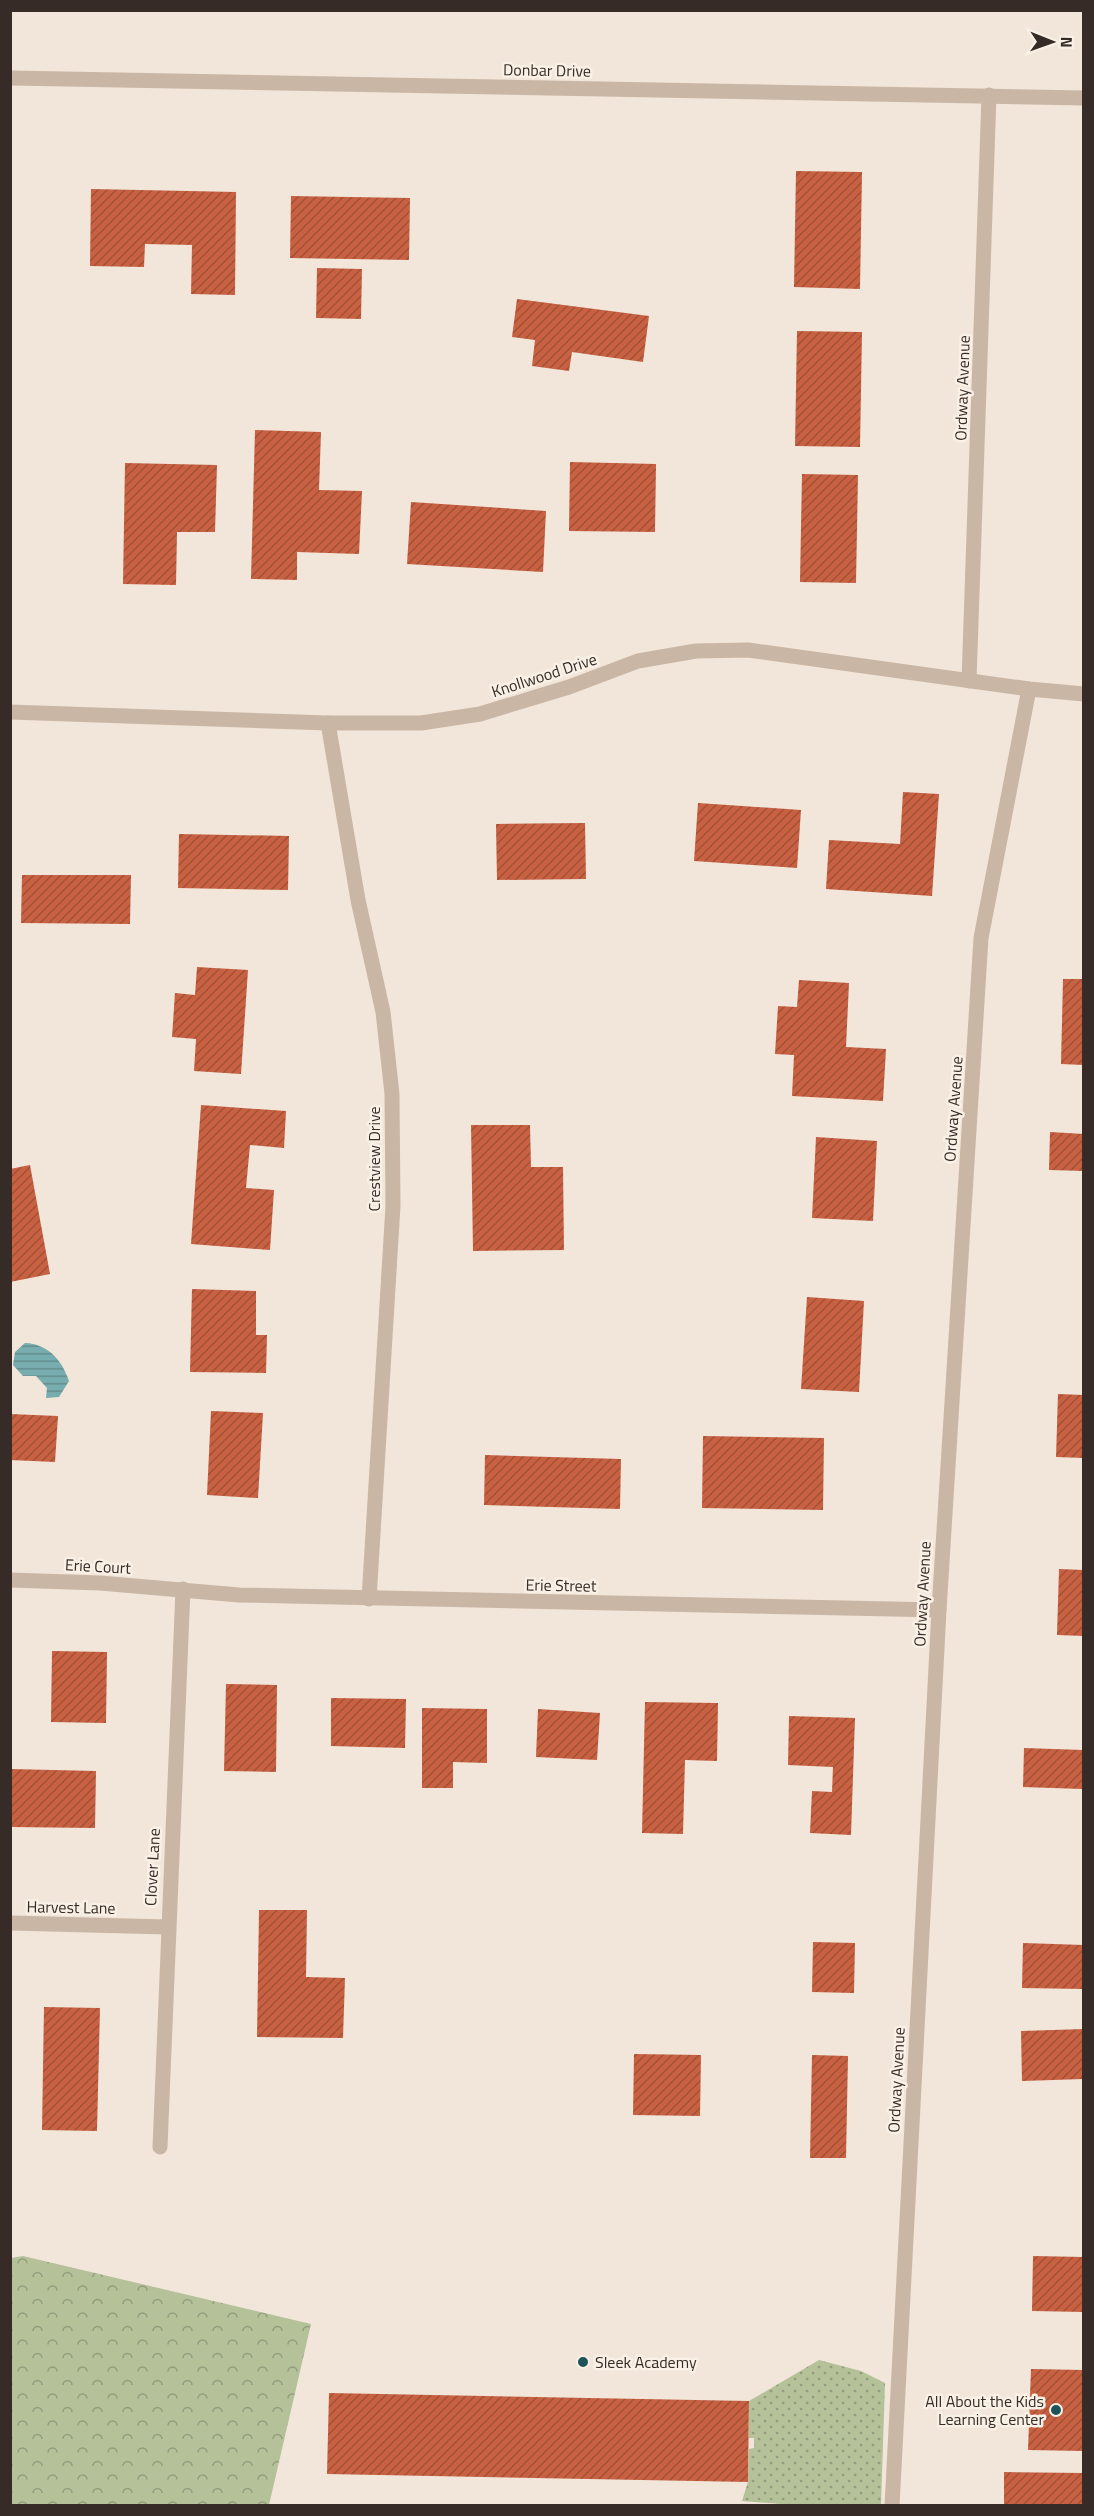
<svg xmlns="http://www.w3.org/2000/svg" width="1094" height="2516" font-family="'Titillium Web',sans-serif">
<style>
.grass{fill:url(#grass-dots)}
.forest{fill:url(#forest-crowns)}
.water{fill:url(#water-rules)}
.building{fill:url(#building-hatch)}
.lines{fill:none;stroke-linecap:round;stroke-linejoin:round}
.minor{stroke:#cab6a5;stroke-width:15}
.poi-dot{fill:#1c5458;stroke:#f9f0e6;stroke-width:2}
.labels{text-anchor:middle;stroke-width:5;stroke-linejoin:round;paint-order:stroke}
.street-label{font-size:16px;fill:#362b27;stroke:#f9f0e6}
.poi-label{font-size:16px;fill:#362b27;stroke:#f9f0e6;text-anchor:start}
</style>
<defs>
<pattern id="grass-dots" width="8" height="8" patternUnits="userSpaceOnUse" patternTransform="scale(1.5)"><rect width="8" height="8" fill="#b4c199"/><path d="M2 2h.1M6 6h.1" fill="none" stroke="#939d7d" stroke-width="1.8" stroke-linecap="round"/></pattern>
<pattern id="forest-crowns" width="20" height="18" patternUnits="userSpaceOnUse" patternTransform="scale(1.5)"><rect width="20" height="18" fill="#b4c199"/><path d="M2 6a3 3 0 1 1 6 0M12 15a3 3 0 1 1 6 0" fill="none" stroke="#939d7d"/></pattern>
<pattern id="water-rules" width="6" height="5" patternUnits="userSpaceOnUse" patternTransform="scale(1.5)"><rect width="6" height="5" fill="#78adaf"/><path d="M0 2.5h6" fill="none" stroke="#638d8e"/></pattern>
<pattern id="building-hatch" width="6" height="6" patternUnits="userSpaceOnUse" patternTransform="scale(1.5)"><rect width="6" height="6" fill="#c86142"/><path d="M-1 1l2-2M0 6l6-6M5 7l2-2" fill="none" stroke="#a35037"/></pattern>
</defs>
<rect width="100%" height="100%" fill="#f2e6da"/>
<path class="grass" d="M819,2360L861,2371L885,2383L881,2505L808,2506L742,2501L748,2482L749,2449L754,2448V2438H749V2401Z"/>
<path class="forest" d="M23,2256L311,2324L269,2505H11V2258Z"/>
<path class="water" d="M25,1343C48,1344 62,1360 69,1381L59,1397L46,1398L47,1388L36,1376H23L13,1365L15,1352Z"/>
<g class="building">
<path d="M796,171L862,172L860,289L794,287Z"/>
<path d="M91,189L236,192L235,295L191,294L192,245L145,244L144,267L90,266Z"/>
<path d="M291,196L410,198L409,260L290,258Z"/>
<path d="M317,268L362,269L361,319L316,318Z"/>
<path d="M517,299L649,316L643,362L572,352L569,371L532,366L535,340L512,337Z"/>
<path d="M797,331L862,332L860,447L795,446Z"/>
<path d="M255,430L321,432L319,490L362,491L359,554L297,552V580L251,579Z"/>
<path d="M570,462L656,464L655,532L569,531Z"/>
<path d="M125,463L217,465L215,532H177L176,585L123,584Z"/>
<path d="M802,474L858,475L856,583L800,582Z"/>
<path d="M411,502L546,511L543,572L407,564Z"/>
<path d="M903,792L939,794L932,896L826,889L829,840L900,844Z"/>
<path d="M698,803L801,810L797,868L694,861Z"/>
<path d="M585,823L586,879L497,880L496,824Z"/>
<path d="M179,834L289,836L288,890L178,888Z"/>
<path d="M22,875H131L130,924L21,923Z"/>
<path d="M197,967L248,970L241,1074L194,1071L196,1039L172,1037L175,993L195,995Z"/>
<path d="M1063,979H1084V1065L1061,1064Z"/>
<path d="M799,980L849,983L846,1047L886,1049L883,1101L792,1096L794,1055L775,1054L778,1006L797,1007Z"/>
<path d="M201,1105L286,1111L284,1148L250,1145L246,1188L274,1190L270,1250L191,1244Z"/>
<path d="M471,1125H530L531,1167H563L564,1250L473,1251Z"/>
<path d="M1050,1132L1084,1134V1171L1049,1170Z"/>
<path d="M816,1137L877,1141L873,1221L812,1218Z"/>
<path d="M30,1165L50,1274L10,1282V1169Z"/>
<path d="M192,1289L256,1291V1335H267L266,1373L190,1372Z"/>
<path d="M807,1297L864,1301L859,1392L801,1389Z"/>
<path d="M1058,1394L1084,1395V1458L1056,1457Z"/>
<path d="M211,1411L263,1413L258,1498L207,1495Z"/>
<path d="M10,1414L58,1416L55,1462L10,1460Z"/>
<path d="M703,1436L824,1438L823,1510L702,1508Z"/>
<path d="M485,1455L621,1459L620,1509L484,1505Z"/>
<path d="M1059,1569L1084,1570V1636L1057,1635Z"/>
<path d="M52,1651L107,1652L106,1723L51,1722Z"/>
<path d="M226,1684L277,1685L276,1772L224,1771Z"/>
<path d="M331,1698L406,1699L405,1748L331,1746Z"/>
<path d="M645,1702L718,1703L717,1761L685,1760L683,1834L642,1833Z"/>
<path d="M422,1708L487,1709V1763L453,1762V1788H422Z"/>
<path d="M538,1709L600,1713L597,1760L536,1757Z"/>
<path d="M789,1716L855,1718L851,1835L810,1833L812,1791L832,1792L833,1767L788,1765Z"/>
<path d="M1024,1748L1083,1750L1082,1789L1023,1787Z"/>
<path d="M10,1769L96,1771L95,1828L10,1827Z"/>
<path d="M259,1910H307L306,1977L345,1978L343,2038L257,2037Z"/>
<path d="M813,1942L855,1943L854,1993L812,1992Z"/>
<path d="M1023,1943L1084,1945V1989L1022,1988Z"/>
<path d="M44,2007L100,2008L97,2131L42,2130Z"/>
<path d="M1084,2029V2079L1022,2081L1021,2031Z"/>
<path d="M634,2054L701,2055L700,2116L633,2115Z"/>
<path d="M812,2055L848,2056L846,2158H810Z"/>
<path d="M1033,2256L1084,2257V2312L1032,2311Z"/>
<path d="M1031,2369L1084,2370V2451L1028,2450Z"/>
<path d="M329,2393L749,2401L748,2482L327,2474Z"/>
<path d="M1004,2472L1084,2473V2506H1004Z"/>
</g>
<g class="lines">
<g class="minor">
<path d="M10,78L1084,98"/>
<path d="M969,681L989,95"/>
<path d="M10,712L328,723H421L480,714L569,687L638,661L696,651L748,650L1029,689L1084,694"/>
<path d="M328,723L358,900L383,1012L392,1094L393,1206L369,1599"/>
<path d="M10,1580L100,1583L239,1595L939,1610"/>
<path d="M10,1923L168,1927"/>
<path d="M160,2147L183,1589"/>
<path d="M892,2506L939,1610L981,938L1029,689"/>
</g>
</g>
<g class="poi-dot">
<circle cx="583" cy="2362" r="6"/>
<circle cx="1056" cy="2410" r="6"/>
</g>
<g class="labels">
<g class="street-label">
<text transform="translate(547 70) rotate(1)" y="6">Donbar Drive</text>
<text transform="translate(962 388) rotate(-88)" y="6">Ordway Avenue</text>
<text transform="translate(544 675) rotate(-18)" y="6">Knollwood Drive</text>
<text transform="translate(953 1109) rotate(-86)" y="6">Ordway Avenue</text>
<text transform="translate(374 1159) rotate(-90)" y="6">Crestview Drive</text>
<text transform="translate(98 1566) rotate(3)" y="6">Erie Court</text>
<text transform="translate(561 1585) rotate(1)" y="6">Erie Street</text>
<text transform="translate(922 1594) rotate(-87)" y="6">Ordway Avenue</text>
<text transform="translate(152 1867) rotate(-87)" y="6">Clover Lane</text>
<text transform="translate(71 1907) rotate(1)" y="6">Harvest Lane</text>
<text transform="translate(896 2080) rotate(-87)" y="6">Ordway Avenue</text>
</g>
<g class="poi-label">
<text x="595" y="2368">Sleek Academy</text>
<text x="1044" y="2407" text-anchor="end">All About the Kids<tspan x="1044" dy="18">Learning Center</tspan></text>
</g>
</g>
<rect width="1094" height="2516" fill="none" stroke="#362b27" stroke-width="24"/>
<g transform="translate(1052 42) rotate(91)" stroke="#f9f0e6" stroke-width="4.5" paint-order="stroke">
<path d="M0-4.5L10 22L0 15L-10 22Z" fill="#362b27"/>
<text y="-9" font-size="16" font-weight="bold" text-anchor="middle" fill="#362b27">N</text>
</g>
</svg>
